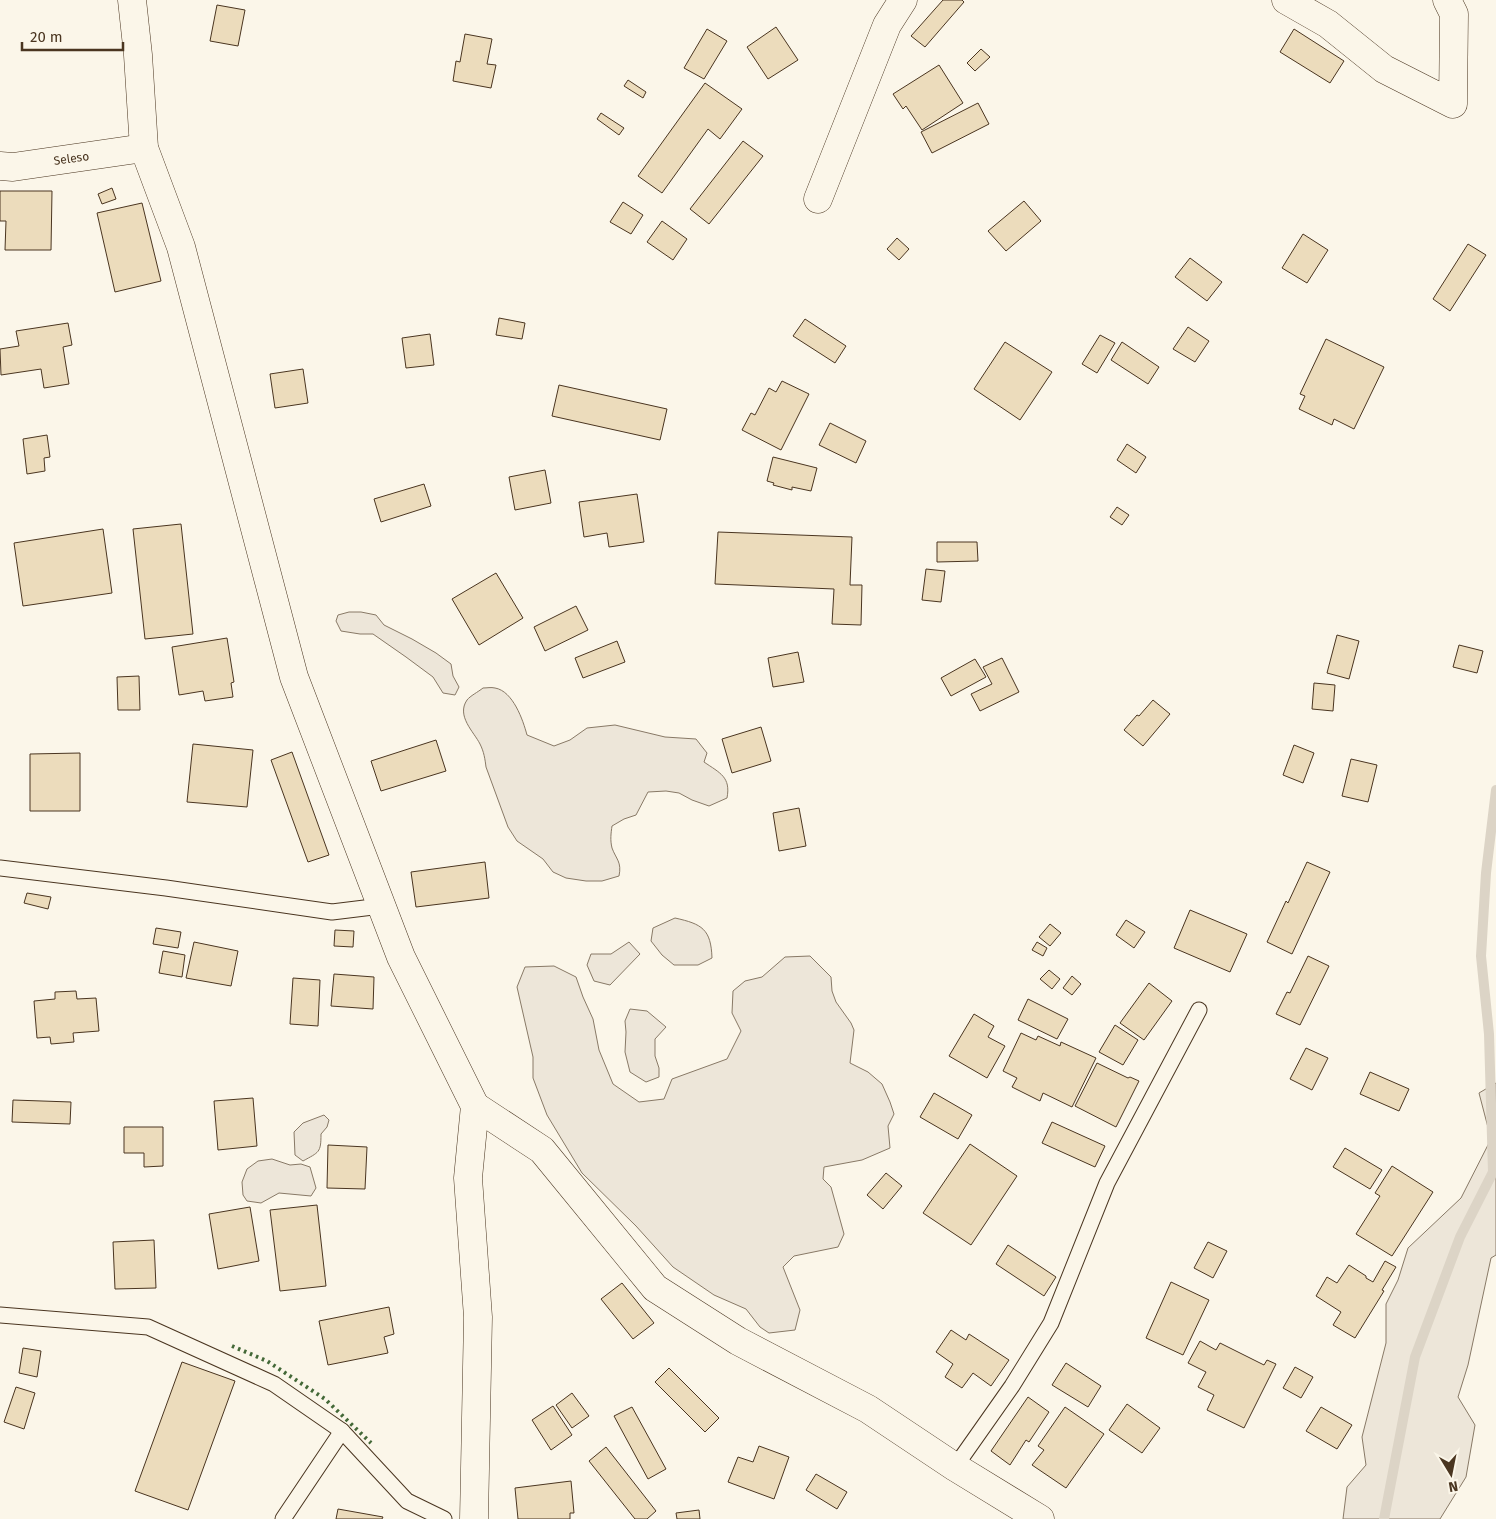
<svg xmlns="http://www.w3.org/2000/svg" width="1496" height="1519" font-family="'Fira Sans',sans-serif">
<style>
.green{fill:#ede6d9;stroke:#887966}
.lines{fill:none;stroke-linecap:round;stroke-linejoin:round}
.stream{stroke:#dcd4c6;stroke-width:10}
.building{fill:#ecdcbc;stroke:#4a3520}
.lane-casing{stroke:#4a3520;stroke-width:17}
.street-casing{stroke:#4a3520;stroke-width:29}
.lane{stroke:#fbf6e9;stroke-width:15}
.street{stroke:#fbf6e9;stroke-width:28}
.hedge{stroke:#436837;stroke-width:4;stroke-dasharray:2.5 4;stroke-linecap:butt}
.labels{text-anchor:middle;stroke-width:4;stroke-linejoin:round;paint-order:stroke}
.street-label{font-size:12px;fill:#4a3520;stroke:#fbf6e9}
</style>
<rect width="100%" height="100%" fill="#fbf6e9"/>
<g class="green">
<path d="M349,612H361L376,615L384,625L412,639L436,653L451,664L453,676L459,687L455,695L443,693L433,677L406,657L373,634H360L341,631L336,621L338,615Z"/>
<path d="M483,688C487,688 491,687 495,688C513,691 523,720 527,735L554,746L570,740L587,728L615,725L665,737L696,739L707,753L704,762C720,773 731,777 727,798L709,806L692,800L679,793L666,791L648,792L636,815L624,819L612,826C611,833 610,840 612,848C616,859 622,862 619,876L602,881H586L566,878L553,872L543,859L517,841L508,827L486,767C485,759 484,752 480,744C474,732 456,716 467,700C470,696 478,692 483,688Z"/>
<path d="M675,918C702,924 711,929 712,958L698,965H674L662,955L651,941L653,928Z"/>
<path d="M629,942L640,954L610,985L594,981L587,965L591,954H611Z"/>
<path d="M810,956L831,977L832,991L836,1002L851,1023L854,1030L850,1063L868,1072L882,1084L890,1102L894,1114L888,1126L890,1148L862,1160L824,1167L823,1179L831,1187L844,1234L838,1247L794,1256L783,1267L800,1310L795,1330L769,1333L760,1327L746,1309L714,1295L673,1267L636,1226L582,1173L547,1115L533,1078V1057L517,987L525,967L554,966L576,977L583,997L593,1019L599,1050L613,1084L639,1102L664,1099L672,1079L727,1059L741,1031L732,1013L733,991L745,981L762,977L785,957Z"/>
<path d="M630,1009L647,1011L666,1027L655,1039V1056L659,1068V1077L646,1082L630,1072L625,1052L626,1032L625,1021Z"/>
<path d="M1496,1083V1255L1491,1258L1468,1365L1458,1397L1475,1425L1466,1477L1440,1519H1343L1347,1487L1366,1465L1362,1437L1386,1343V1304L1398,1280L1408,1248L1461,1198L1491,1139L1479,1093Z"/>
<path d="M324,1115L329,1120L327,1127L321,1134C321,1153 319,1152 303,1161L295,1155L294,1132L303,1123Z"/>
<path d="M272,1159L290,1165L301,1164L310,1167L316,1188L311,1196L279,1193L261,1203L247,1201L243,1195L242,1182L247,1169L258,1161Z"/>
</g>
<g class="lines">
<path class="stream" d="M1384,1519L1415,1357L1460,1237L1493,1172L1489,1034L1481,956L1486,873L1496,790"/>
</g>
<g class="building">
<path d="M943,0H962L964,2L925,47L911,36Z"/>
<path d="M217,5L245,10L238,46L210,41Z"/>
<path d="M776,27L798,60L768,79L747,47Z"/>
<path d="M707,29L727,41L704,79L684,68Z"/>
<path d="M1294,29L1344,61L1330,83L1280,52Z"/>
<path d="M465,34L492,39L487,64L496,65L491,88L453,81L456,61L460,62Z"/>
<path d="M981,49L990,57L975,71L967,63Z"/>
<path d="M939,65L963,103L922,130L906,106L903,109L893,94Z"/>
<path d="M628,80L646,92L643,98L624,86Z"/>
<path d="M705,83L742,109L720,139L708,129L662,193L638,176Z"/>
<path d="M978,103L989,124L932,153L921,132Z"/>
<path d="M601,113L624,128L619,135L597,119Z"/>
<path d="M743,141L763,156L709,224L690,209Z"/>
<path d="M112,188L116,199L102,204L98,194Z"/>
<path d="M0,191H52L51,250H5L6,221H0Z"/>
<path d="M1024,201L1041,221L1006,251L988,231Z"/>
<path d="M623,202L643,215L631,234L610,222Z"/>
<path d="M142,203L161,281L115,292L97,213Z"/>
<path d="M662,221L687,239L673,260L647,242Z"/>
<path d="M1303,234L1328,250L1307,283L1282,268Z"/>
<path d="M897,238L909,249L899,260L887,249Z"/>
<path d="M1468,244L1486,255L1450,311L1433,299Z"/>
<path d="M1190,258L1222,282L1207,301L1175,277Z"/>
<path d="M499,318L525,323L522,339L496,335Z"/>
<path d="M805,319L846,346L835,363L793,336Z"/>
<path d="M68,323L72,345L63,347L69,384L44,388L41,369L1,375L0,349L19,346L16,331Z"/>
<path d="M1188,327L1209,341L1195,362L1173,349Z"/>
<path d="M430,334L434,365L406,368L402,338Z"/>
<path d="M1100,335L1115,343L1097,373L1082,364Z"/>
<path d="M1326,339L1384,367L1354,429L1334,419L1332,425L1299,409L1305,396L1300,394Z"/>
<path d="M1005,342L1052,372L1020,420L974,389Z"/>
<path d="M1122,342L1159,367L1148,384L1111,360Z"/>
<path d="M303,369L308,403L275,408L270,374Z"/>
<path d="M782,381L809,394L781,450L742,430L751,413L755,415L769,388L776,392Z"/>
<path d="M559,385L667,409L660,440L552,416Z"/>
<path d="M830,423L866,441L856,463L819,445Z"/>
<path d="M47,435L50,457L44,458L45,471L27,474L23,439Z"/>
<path d="M1127,444L1146,457L1136,473L1117,460Z"/>
<path d="M773,457L817,468L811,491L792,487V490L773,485L774,483L767,481Z"/>
<path d="M545,470L551,503L515,510L509,477Z"/>
<path d="M424,484L431,506L381,522L374,499Z"/>
<path d="M637,494L644,542L609,547L607,533L584,537L579,502Z"/>
<path d="M1117,507L1129,515L1122,525L1110,517Z"/>
<path d="M181,524L193,634L145,639L133,529Z"/>
<path d="M103,529L112,593L23,606L14,543Z"/>
<path d="M718,532L852,537L850,585H862L861,625L832,624L834,589L715,584Z"/>
<path d="M937,542H977L978,561L937,562Z"/>
<path d="M926,569L945,571L941,602L922,600Z"/>
<path d="M496,573L523,618L479,645L452,599Z"/>
<path d="M576,606L588,630L545,651L534,627Z"/>
<path d="M1337,635L1359,641L1349,679L1327,673Z"/>
<path d="M227,638L234,682L231,683L233,697L205,701L203,691L179,695L172,647Z"/>
<path d="M617,641L625,662L583,678L575,658Z"/>
<path d="M1459,645L1483,651L1477,673L1453,667Z"/>
<path d="M798,652L804,682L773,687L768,658Z"/>
<path d="M1002,658L1019,692L980,711L971,694L992,684L983,667Z"/>
<path d="M975,659L986,677L951,696L941,678Z"/>
<path d="M139,676L140,710H118L117,677Z"/>
<path d="M1314,683L1335,685L1333,711L1312,709Z"/>
<path d="M1153,700L1170,714L1143,746L1124,730L1137,715L1139,716Z"/>
<path d="M761,727L771,761L732,773L722,739Z"/>
<path d="M436,740L446,771L381,791L371,761Z"/>
<path d="M193,744L253,750L247,807L187,802Z"/>
<path d="M1294,745L1314,753L1303,783L1283,775Z"/>
<path d="M292,752L329,855L308,862L271,760Z"/>
<path d="M80,753V811H30V754Z"/>
<path d="M1351,759L1377,765L1368,802L1342,796Z"/>
<path d="M799,808L806,846L779,851L773,813Z"/>
<path d="M485,862L489,898L416,907L411,872Z"/>
<path d="M1307,862L1330,872L1292,954L1267,942L1286,901L1288,903Z"/>
<path d="M27,893L51,897L48,909L24,903Z"/>
<path d="M1190,910L1247,934L1230,972L1174,948Z"/>
<path d="M1126,920L1145,932L1134,948L1116,935Z"/>
<path d="M1050,924L1061,933L1050,946L1039,937Z"/>
<path d="M156,928L181,932L178,948L153,944Z"/>
<path d="M335,930L354,931L353,947L334,946Z"/>
<path d="M194,942L238,951L231,986L186,978Z"/>
<path d="M1037,942L1047,948L1043,956L1032,950Z"/>
<path d="M163,951L185,955L182,977L159,973Z"/>
<path d="M1308,956L1329,966L1300,1025L1276,1014L1287,992L1290,993Z"/>
<path d="M1049,970L1060,979L1052,989L1040,979Z"/>
<path d="M334,974L374,977L373,1009L331,1006Z"/>
<path d="M1072,976L1081,984L1072,995L1063,988Z"/>
<path d="M293,978L320,980L318,1026L290,1024Z"/>
<path d="M1149,983L1172,1001L1144,1040L1120,1023Z"/>
<path d="M76,991L77,999L96,998L99,1031L73,1033L74,1042L51,1044L50,1037L37,1038L34,1001L55,999V992Z"/>
<path d="M1028,999L1068,1019L1057,1039L1018,1020Z"/>
<path d="M974,1014L994,1026L988,1037L1005,1046L987,1078L949,1056Z"/>
<path d="M1115,1025L1138,1040L1123,1065L1099,1052Z"/>
<path d="M1021,1033L1036,1040L1038,1036L1060,1046L1061,1042L1096,1058L1072,1107L1043,1093L1040,1101L1012,1087L1017,1078L1003,1071Z"/>
<path d="M1306,1048L1328,1058L1312,1090L1290,1079Z"/>
<path d="M1097,1063L1128,1078L1130,1077L1139,1081L1116,1127L1075,1106Z"/>
<path d="M1370,1072L1409,1089L1399,1111L1360,1094Z"/>
<path d="M934,1093L972,1115L958,1139L920,1117Z"/>
<path d="M253,1098L257,1146L218,1150L214,1101Z"/>
<path d="M13,1100L71,1102L70,1124L12,1122Z"/>
<path d="M1052,1122L1105,1146L1095,1167L1042,1143Z"/>
<path d="M124,1127H163V1166L144,1167V1153H124Z"/>
<path d="M970,1144L1017,1176L971,1245L923,1213Z"/>
<path d="M328,1145L367,1147L365,1189L327,1188Z"/>
<path d="M1345,1148L1382,1170L1370,1189L1333,1167Z"/>
<path d="M1392,1166L1433,1192L1392,1256L1356,1234L1380,1196L1375,1193Z"/>
<path d="M886,1173L902,1186L883,1209L867,1195Z"/>
<path d="M317,1205L326,1286L280,1291L270,1210Z"/>
<path d="M250,1207L259,1261L218,1269L209,1214Z"/>
<path d="M154,1240L156,1288L115,1289L113,1242Z"/>
<path d="M1208,1242L1227,1251L1213,1278L1194,1268Z"/>
<path d="M1008,1245L1056,1277L1044,1296L996,1264Z"/>
<path d="M1385,1261L1396,1267L1382,1290L1384,1291L1355,1338L1333,1325L1341,1312L1316,1296L1327,1277L1337,1283L1349,1265L1366,1276V1278L1373,1282Z"/>
<path d="M1171,1282L1209,1300L1183,1355L1146,1338Z"/>
<path d="M622,1283L654,1323L633,1339L601,1299Z"/>
<path d="M389,1307L394,1334L384,1337L388,1353L328,1365L319,1321Z"/>
<path d="M951,1330L966,1340L969,1334L1009,1360L991,1386L973,1373L962,1388L945,1377L953,1364L936,1352Z"/>
<path d="M1200,1341L1216,1350L1220,1343L1264,1365L1267,1360L1276,1364L1244,1428L1207,1410L1214,1395L1198,1387L1206,1372L1188,1363Z"/>
<path d="M23,1348L41,1351L37,1377L19,1373Z"/>
<path d="M182,1362L235,1381L188,1510L135,1491Z"/>
<path d="M1066,1363L1101,1386L1088,1407L1052,1385Z"/>
<path d="M1295,1367L1313,1377L1301,1398L1283,1388Z"/>
<path d="M669,1368L719,1418L705,1432L655,1382Z"/>
<path d="M16,1387L35,1393L24,1429L4,1422Z"/>
<path d="M572,1393L589,1416L572,1428L556,1405Z"/>
<path d="M1028,1397L1049,1412L1029,1442L1026,1440L1010,1465L991,1451Z"/>
<path d="M1127,1404L1160,1428L1142,1453L1109,1430Z"/>
<path d="M553,1406L572,1435L551,1450L532,1420Z"/>
<path d="M632,1407L666,1469L648,1479L614,1416Z"/>
<path d="M1065,1407L1104,1434L1066,1488L1032,1465L1044,1450L1038,1446Z"/>
<path d="M1321,1407L1352,1425L1337,1449L1306,1431Z"/>
<path d="M759,1446L789,1457L774,1499L728,1482L738,1457L753,1462Z"/>
<path d="M606,1447L656,1511L647,1519H635L589,1461Z"/>
<path d="M816,1474L847,1492L837,1509L806,1490Z"/>
<path d="M571,1481L574,1513H570V1519H518L515,1488Z"/>
<path d="M338,1509L383,1517L382,1519H336Z"/>
<path d="M699,1510L700,1519H677L676,1513Z"/>
</g>
<g class="lines">
<g class="lane-casing">
<g id="lane">
<path d="M0,868L166,888L332,912L381,906"/>
<path d="M0,1315L148,1327L274,1384L342,1431L407,1501L444,1519"/>
<path d="M955,1467L1012,1386L1051,1323L1107,1183L1199,1010"/>
<path d="M283,1519L342,1431"/>
</g>
</g>
<g class="street-casing">
<g id="street">
<path d="M132,0L138,55L144,148L181,247L294,677L401,957L475,1106L468,1178L478,1317L474,1519"/>
<path d="M1286,0L1328,24L1384,69L1453,104L1454,14L1447,0"/>
<path id="s1" d="M0,166L13,167L144,148"/>
<path d="M818,199L887,25L903,0"/>
<path d="M475,1106L542,1150L655,1288L738,1341L868,1409L955,1467L1040,1519"/>
</g>
</g>
<use href="#lane" class="lane"/>
<use href="#street" class="street"/>
<path class="hedge" d="M232,1346L267,1361L325,1399L371,1443"/>
</g>
<g class="labels">
<g class="street-label">
<text dy="4" stroke="none"><textPath href="#s1" startOffset="72">Seleso</textPath></text>
</g>
</g>
<g transform="translate(1451 1474) rotate(170)" stroke="#fbf6e9" stroke-width="4" paint-order="stroke">
<path d="M0-4L9 19L0 12L-9 19Z" fill="#4a3520"/>
<text y="-8" font-size="14" font-weight="bold" text-anchor="middle" fill="#4a3520">N</text>
</g>
<path d="M22 42v8h101v-8" fill="none" stroke="#4a3520" stroke-width="2.5"/>
<text x="30" y="42" font-size="15" fill="#4a3520" stroke="#fbf6e9" stroke-width="4" paint-order="stroke">20 m</text>
</svg>
